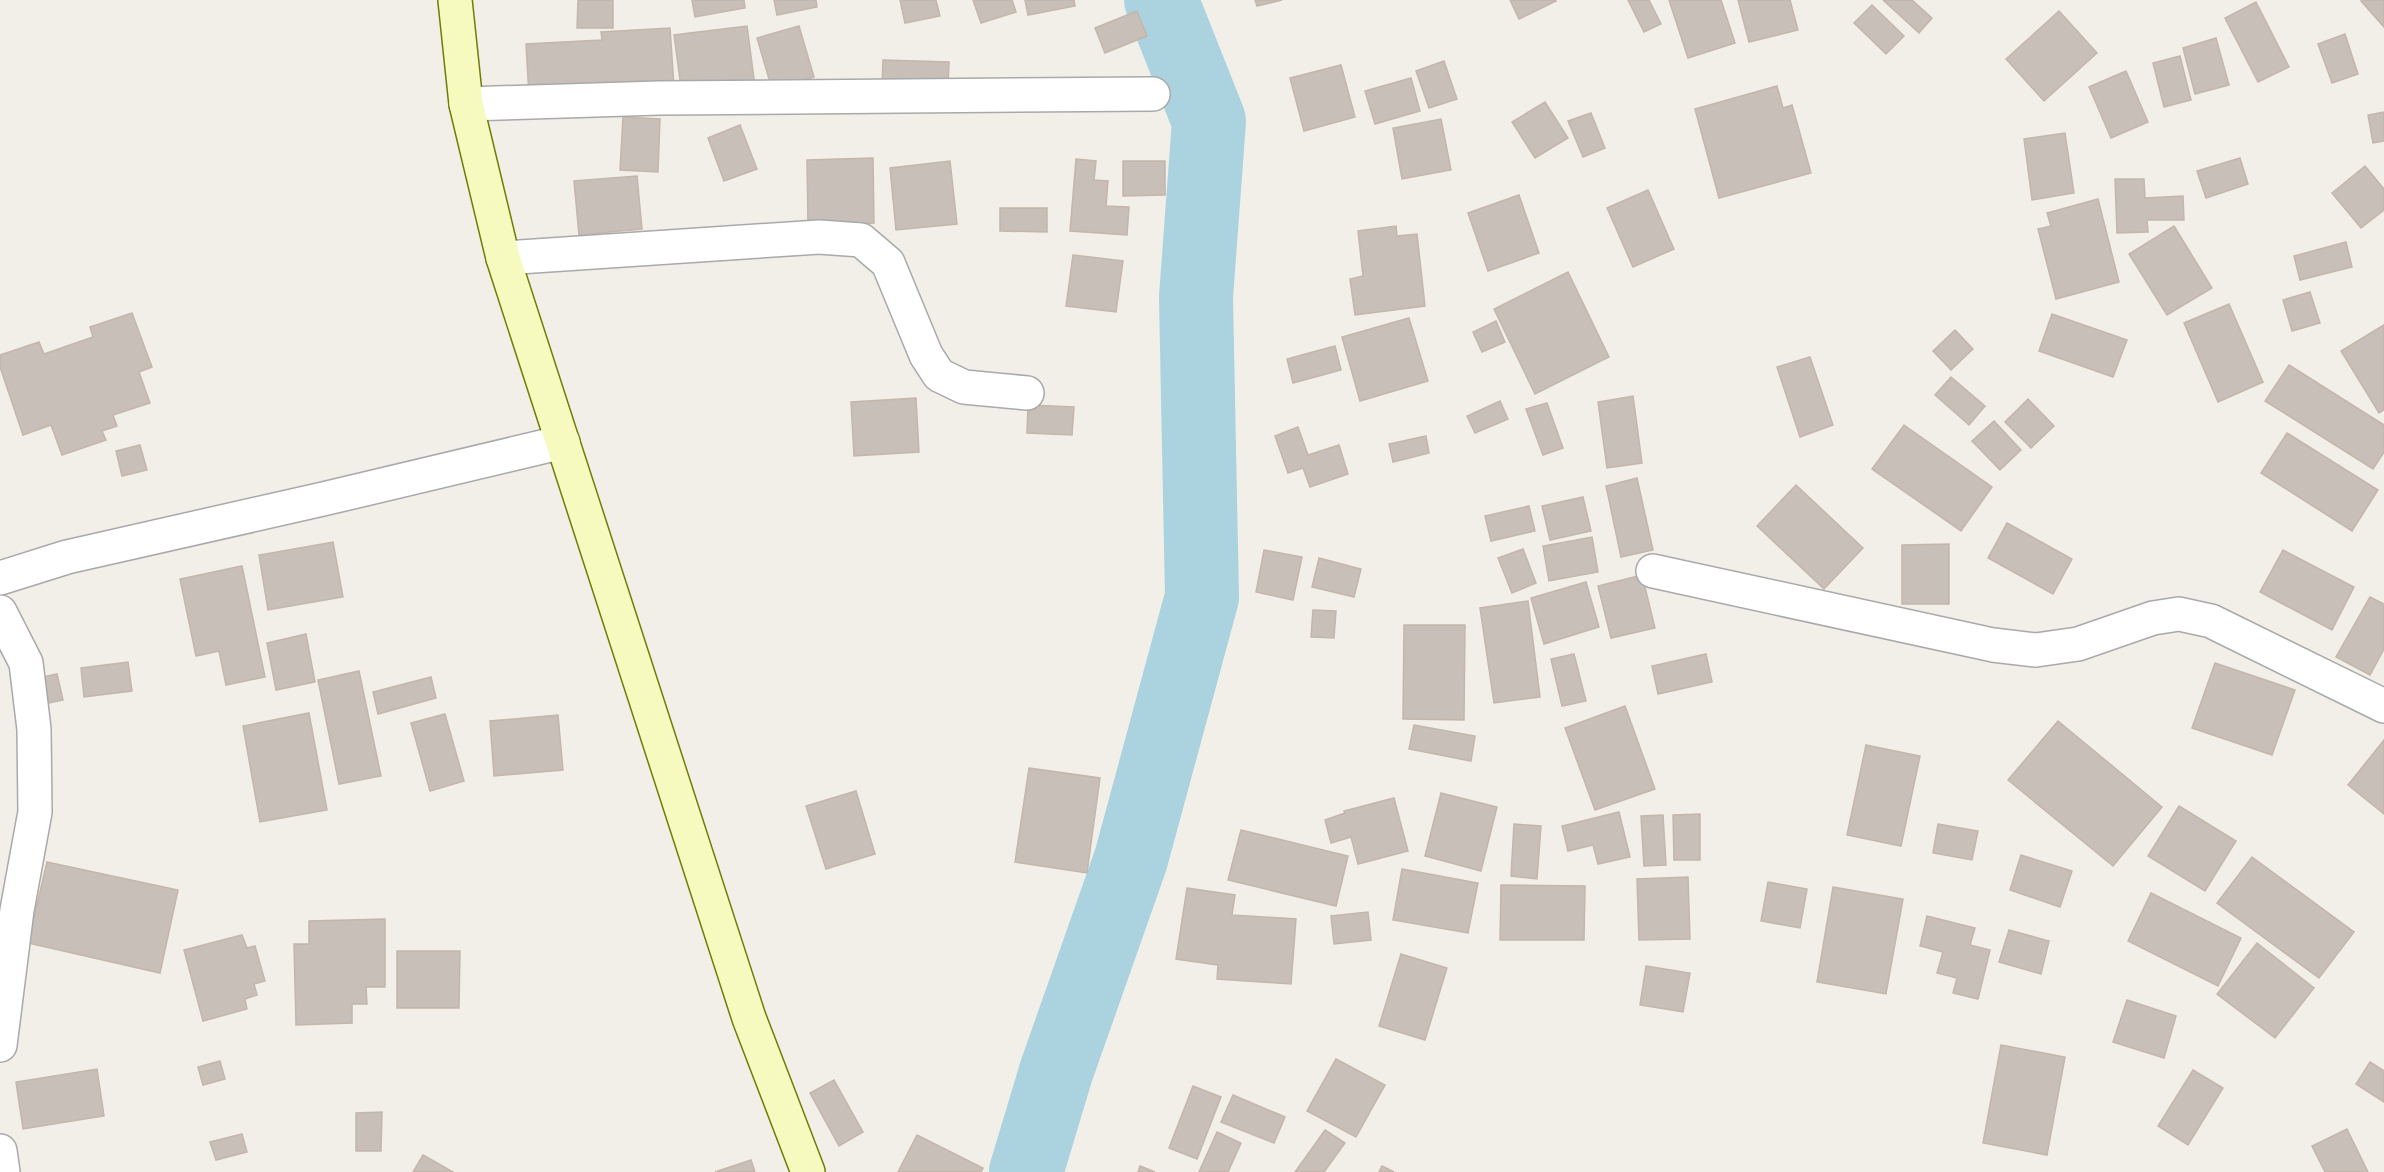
<svg xmlns="http://www.w3.org/2000/svg" width="2384" height="1172" font-family="Helvetica,sans-serif">
<style>
.lines{fill:none;stroke-linecap:round;stroke-linejoin:round}
.river{stroke:#aad3df;stroke-width:74}
.building{fill:#c7bfb8;stroke:#c4b6ab;stroke-width:1.5}
.street-casing{stroke:#a9a9a9;stroke-width:36}
.secondary-casing{stroke:#707d05;stroke-width:36}
.street{stroke:#fff;stroke-width:33}
.secondary{stroke:#f7fabf;stroke-width:33}
</style>
<rect width="100%" height="100%" fill="#f2efe9"/>
<g class="lines">
<path class="river" d="M1026,1172L1056,1072L1131,859L1202,597L1196,297L1209,121L1161,0"/>
</g>
<g class="building">
<path d="M578,0H613V28H577Z"/>
<path d="M692,0H744L745,8L695,17Z"/>
<path d="M774,0H816L817,7L777,15Z"/>
<path d="M900,0H936L940,16L905,23Z"/>
<path d="M973,0H1012L1016,12L981,23Z"/>
<path d="M1025,0H1074L1075,6L1028,15Z"/>
<path d="M1255,0H1282L1257,6Z"/>
<path d="M1510,0H1555L1556,1L1519,19Z"/>
<path d="M1628,0H1649L1661,24L1644,32Z"/>
<path d="M1669,0H1721L1735,43L1688,58Z"/>
<path d="M1738,0H1790L1798,30L1749,42Z"/>
<path d="M1883,0H1912L1932,18L1919,33Z"/>
<path d="M2362,0H2384V27L2361,1Z"/>
<path d="M2256,2L2289,67L2258,82L2225,18Z"/>
<path d="M1872,5L1904,36L1886,54L1854,23Z"/>
<path d="M1137,11L1147,36L1105,53L1095,28Z"/>
<path d="M2059,11L2097,53L2044,101L2006,59Z"/>
<path d="M747,26L755,86L682,95L674,35Z"/>
<path d="M799,26L814,77L772,89L757,38Z"/>
<path d="M670,28L674,86L529,96L526,44L602,40L601,32Z"/>
<path d="M2345,34L2358,74L2332,83L2318,44Z"/>
<path d="M2216,38L2229,85L2195,94L2183,48Z"/>
<path d="M2180,56L2191,100L2164,107L2153,63Z"/>
<path d="M883,60L949,62L948,89L882,87Z"/>
<path d="M1444,61L1457,99L1429,108L1416,71Z"/>
<path d="M1341,65L1355,117L1304,131L1290,78Z"/>
<path d="M2126,71L2148,122L2111,138L2089,87Z"/>
<path d="M1411,78L1420,111L1375,124L1365,91Z"/>
<path d="M1777,86L1783,108L1792,105L1811,173L1719,198L1695,109Z"/>
<path d="M1545,102L1568,138L1535,158L1512,122Z"/>
<path d="M2384,112V141L2373,143L2368,115Z"/>
<path d="M1591,113L1605,148L1583,157L1568,121Z"/>
<path d="M623,117L660,119L658,172L620,170Z"/>
<path d="M1441,119L1451,170L1402,179L1393,128Z"/>
<path d="M740,125L757,169L724,181L708,138Z"/>
<path d="M2065,133L2074,193L2032,200L2024,139Z"/>
<path d="M873,158L874,223L808,225L807,160Z"/>
<path d="M2240,158L2248,184L2206,198L2197,171Z"/>
<path d="M1076,159L1096,161L1094,180L1108,181L1106,206L1129,207L1127,235L1070,231Z"/>
<path d="M950,161L957,224L896,230L890,168Z"/>
<path d="M1123,161H1165V195L1123,196Z"/>
<path d="M2365,166L2384,189V210L2361,228L2332,193Z"/>
<path d="M637,176L642,229L579,235L574,181Z"/>
<path d="M2115,179H2144L2145,198L2183,196L2184,220H2147L2148,232L2117,233Z"/>
<path d="M1648,190L1674,249L1633,267L1607,208Z"/>
<path d="M1519,195L1539,253L1488,271L1468,213Z"/>
<path d="M2098,199L2119,282L2056,299L2038,229L2051,226L2047,213Z"/>
<path d="M1000,208H1047V232L1000,231Z"/>
<path d="M1396,226L1397,236L1417,234L1425,306L1355,315L1350,279L1363,276L1358,231Z"/>
<path d="M2174,226L2212,288L2167,315L2129,254Z"/>
<path d="M2346,242L2352,267L2300,280L2294,256Z"/>
<path d="M1073,255L1123,261L1116,312L1066,306Z"/>
<path d="M1568,272L1609,357L1535,394L1494,309Z"/>
<path d="M2310,292L2320,323L2292,331L2283,300Z"/>
<path d="M2229,304L2263,382L2218,402L2184,323Z"/>
<path d="M132,313L152,367L139,372L150,403L113,415L117,426L102,431L106,440L62,455L51,425L23,435L0,367V355L39,342L44,354L93,337L90,327Z"/>
<path d="M2052,314L2127,340L2113,377L2039,351Z"/>
<path d="M1409,318L1428,381L1360,401L1342,337Z"/>
<path d="M1496,321L1505,342L1482,352L1473,332Z"/>
<path d="M2384,325V410L2379,413L2341,351Z"/>
<path d="M1955,330L1973,349L1951,370L1933,351Z"/>
<path d="M1335,346L1341,370L1293,383L1287,359Z"/>
<path d="M1810,357L1833,425L1800,437L1777,367Z"/>
<path d="M2289,365L2384,425V452L2373,469L2265,401Z"/>
<path d="M1951,377L1985,406L1969,425L1935,395Z"/>
<path d="M1633,396L1642,463L1607,468L1598,402Z"/>
<path d="M916,398L919,452L854,456L851,402Z"/>
<path d="M2028,399L2054,426L2031,448L2005,422Z"/>
<path d="M1500,401L1508,419L1475,433L1467,416Z"/>
<path d="M1547,403L1563,448L1543,455L1526,409Z"/>
<path d="M1028,405L1074,407L1072,435L1027,433Z"/>
<path d="M1994,421L2021,450L2000,470L1972,441Z"/>
<path d="M1904,425L1992,487L1961,531L1872,469Z"/>
<path d="M1298,427L1308,455L1339,445L1348,474L1310,487L1303,468L1288,473L1275,436Z"/>
<path d="M2287,433L2378,490L2352,531L2261,473Z"/>
<path d="M1426,436L1429,453L1393,462L1389,444Z"/>
<path d="M140,445L147,470L122,476L116,451Z"/>
<path d="M1637,478L1653,550L1621,557L1606,486Z"/>
<path d="M1796,485L1863,548L1824,589L1757,526Z"/>
<path d="M1583,497L1591,531L1550,540L1542,506Z"/>
<path d="M1529,506L1535,531L1491,541L1485,516Z"/>
<path d="M2007,523L2072,559L2053,594L1988,558Z"/>
<path d="M1592,537L1598,572L1549,581L1543,546Z"/>
<path d="M333,542L343,597L268,610L259,555Z"/>
<path d="M1949,544V604H1902V545Z"/>
<path d="M1523,549L1536,583L1512,593L1498,558Z"/>
<path d="M1264,550L1302,557L1293,600L1256,592Z"/>
<path d="M2283,550L2354,587L2332,630L2260,592Z"/>
<path d="M1319,558L1361,569L1354,597L1312,587Z"/>
<path d="M242,566L265,677L226,685L219,651L196,656L180,579Z"/>
<path d="M1642,575L1655,628L1611,638L1598,586Z"/>
<path d="M1586,582L1599,627L1544,644L1531,598Z"/>
<path d="M2370,597L2384,604V649L2370,675L2336,657Z"/>
<path d="M1528,601L1540,697L1494,703L1480,608Z"/>
<path d="M1313,610L1336,611L1334,638L1311,637Z"/>
<path d="M1404,625H1465L1464,720L1403,719Z"/>
<path d="M306,634L315,682L276,690L267,643Z"/>
<path d="M1574,654L1586,701L1562,706L1551,659Z"/>
<path d="M1706,654L1712,682L1658,694L1652,666Z"/>
<path d="M128,662L132,691L84,697L81,668Z"/>
<path d="M2215,663L2295,690L2272,755L2192,728Z"/>
<path d="M359,671L381,776L339,784L318,680Z"/>
<path d="M57,674L63,700L39,705L33,679Z"/>
<path d="M431,677L436,698L378,714L373,692Z"/>
<path d="M1625,706L1655,789L1595,810L1565,728Z"/>
<path d="M309,713L327,810L260,822L243,726Z"/>
<path d="M445,714L464,781L430,791L411,723Z"/>
<path d="M558,715L563,770L494,776L490,721Z"/>
<path d="M2058,721L2162,807L2113,866L2008,780Z"/>
<path d="M1414,725L1475,736L1471,761L1409,749Z"/>
<path d="M2384,740V814L2348,785Z"/>
<path d="M1866,745L1920,756L1901,846L1847,835Z"/>
<path d="M1029,768L1100,778L1087,873L1015,862Z"/>
<path d="M856,791L875,854L826,869L806,806Z"/>
<path d="M1441,793L1497,807L1481,871L1425,856Z"/>
<path d="M1394,798L1408,851L1358,864L1351,837L1331,843L1325,820L1345,813L1344,811Z"/>
<path d="M2179,806L2236,841L2205,891L2148,856Z"/>
<path d="M1619,812L1630,857L1598,864L1593,845L1568,851L1562,826Z"/>
<path d="M1700,814V860H1674L1673,815Z"/>
<path d="M1663,815L1666,865L1644,866L1641,816Z"/>
<path d="M1514,824L1541,826L1537,879L1511,876Z"/>
<path d="M1938,824L1978,831L1972,860L1933,853Z"/>
<path d="M1241,830L1348,856L1336,906L1228,880Z"/>
<path d="M2021,855L2072,871L2060,907L2010,890Z"/>
<path d="M2252,857L2354,932L2319,978L2217,903Z"/>
<path d="M47,862L178,890L160,973L28,943Z"/>
<path d="M1402,869L1478,883L1468,933L1393,920Z"/>
<path d="M1688,877L1690,939L1639,940L1637,879Z"/>
<path d="M1768,882L1807,889L1800,928L1761,921Z"/>
<path d="M1501,885L1585,886L1584,940H1500Z"/>
<path d="M1833,887L1903,899L1886,994L1817,982Z"/>
<path d="M1187,888L1235,895L1232,915L1296,919L1291,984L1217,979L1218,965L1176,959Z"/>
<path d="M2151,893L2241,938L2218,986L2128,941Z"/>
<path d="M1368,912L1371,940L1334,944L1331,916Z"/>
<path d="M1927,916L1975,928L1970,945L1990,950L1978,999L1953,993L1957,978L1937,973L1943,952L1920,946Z"/>
<path d="M385,919V987H366L367,1004H352V1023L296,1025L294,944H309V921Z"/>
<path d="M2009,930L2049,941L2041,974L1999,962Z"/>
<path d="M242,935L247,948L255,946L265,981L254,984L257,995L245,999L247,1009L203,1021L184,950Z"/>
<path d="M2257,943L2314,988L2275,1038L2217,994Z"/>
<path d="M397,951H460L459,1008H397Z"/>
<path d="M1401,954L1447,968L1425,1040L1379,1026Z"/>
<path d="M1646,966L1690,973L1683,1012L1640,1005Z"/>
<path d="M2127,1000L2176,1016L2164,1058L2113,1042Z"/>
<path d="M2001,1045L2065,1057L2047,1155L1983,1143Z"/>
<path d="M1336,1059L1385,1085L1356,1137L1307,1111Z"/>
<path d="M220,1061L225,1079L203,1085L198,1067Z"/>
<path d="M2370,1062L2384,1071V1102L2356,1084Z"/>
<path d="M97,1069L104,1116L23,1129L16,1082Z"/>
<path d="M2193,1070L2223,1088L2188,1145L2158,1126Z"/>
<path d="M834,1080L863,1132L839,1146L810,1093Z"/>
<path d="M1193,1086L1221,1097L1197,1159L1169,1148Z"/>
<path d="M1233,1095L1285,1117L1274,1143L1221,1122Z"/>
<path d="M382,1112L381,1151H356V1113Z"/>
<path d="M2347,1129L2368,1172H2325L2312,1146Z"/>
<path d="M1325,1130L1345,1143L1324,1172H1295Z"/>
<path d="M1217,1132L1241,1143L1228,1172H1199Z"/>
<path d="M242,1134L247,1152L216,1160L210,1142Z"/>
<path d="M917,1135L983,1168L981,1172H898Z"/>
<path d="M423,1155L453,1172H413Z"/>
<path d="M751,1160L755,1172H715Z"/>
<path d="M1140,1166L1155,1172H1138Z"/>
<path d="M1382,1166L1394,1172H1379Z"/>
</g>
<g class="lines">
<g class="street-casing">
<g id="street">
<path d="M466,104L659,98L1153,94"/>
<path d="M503,258L819,237L861,240L888,263L926,355L939,375L964,387L1027,393"/>
<path d="M1653,571L1993,645L2036,650L2078,644L2153,618L2179,614L2211,621L2384,706"/>
<path d="M0,578L67,557L323,499L563,442"/>
<path d="M0,612L26,663L34,729L35,812L17,910L0,1045"/>
<path d="M0,1151L3,1172"/>
</g>
</g>
<g class="secondary-casing">
<path id="secondary" d="M455,0L466,104L503,258L749,1018L808,1172"/>
</g>
<use href="#street" class="street"/>
<use href="#secondary" class="secondary"/>
</g>
</svg>
